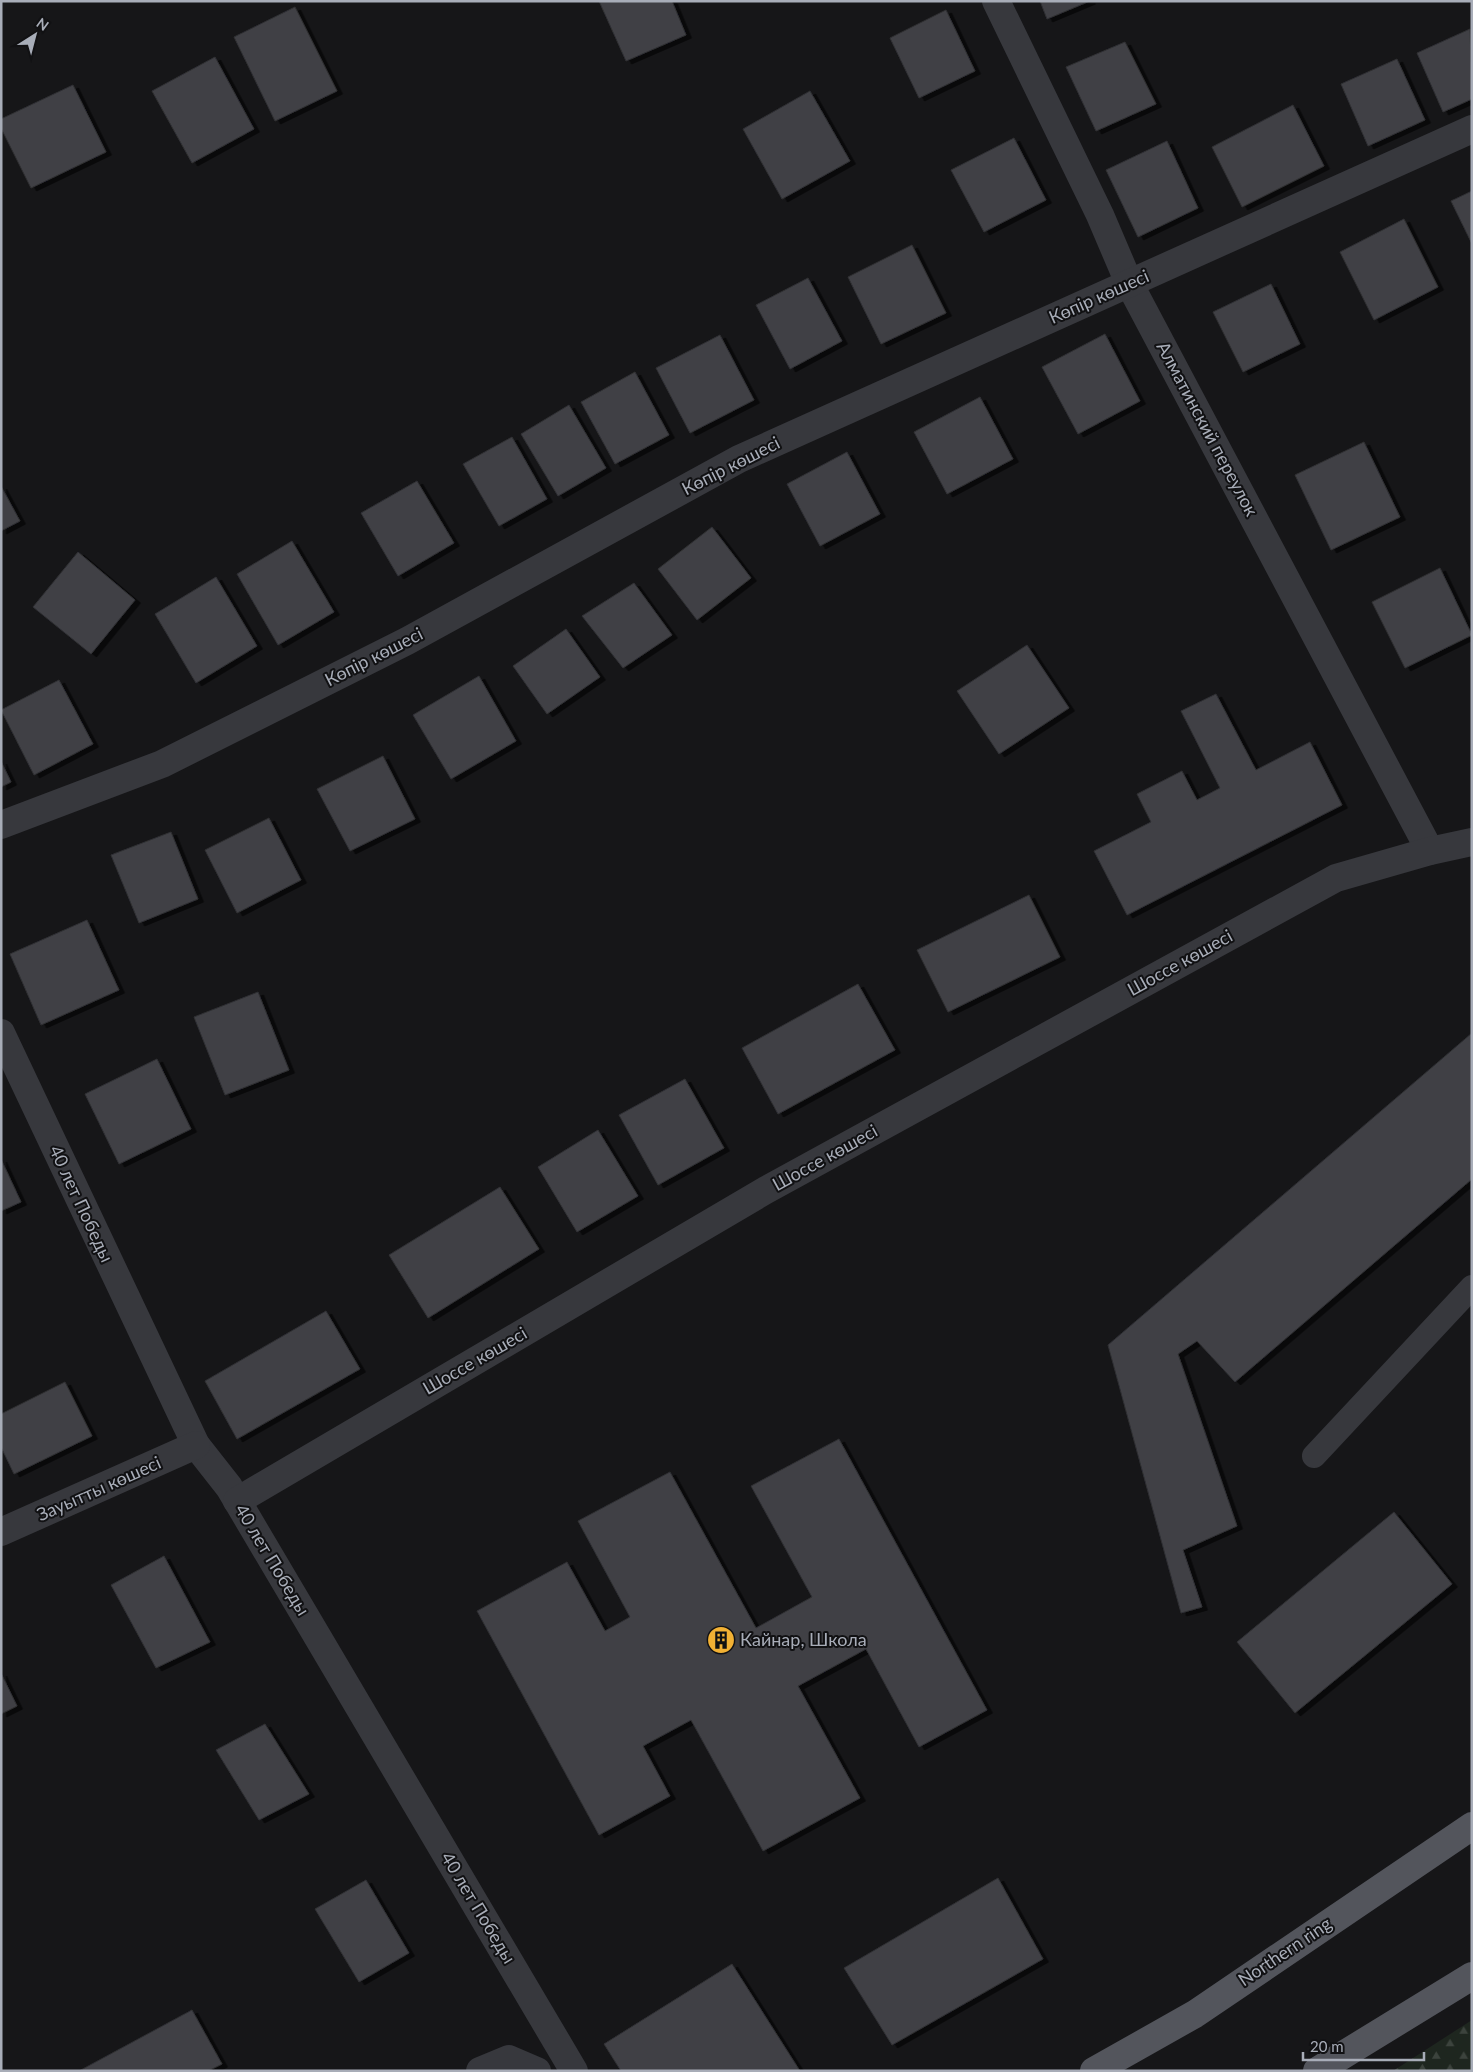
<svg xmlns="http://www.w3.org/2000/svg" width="1473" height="2072" font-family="Lato,sans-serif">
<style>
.forest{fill:url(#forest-firs)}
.building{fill:#404145;stroke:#303034;filter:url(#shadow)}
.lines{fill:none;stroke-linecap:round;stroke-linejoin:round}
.service{stroke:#37383d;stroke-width:24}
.minor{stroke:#37383d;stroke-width:28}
.primary{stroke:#53555c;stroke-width:28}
.labels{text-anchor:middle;stroke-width:4;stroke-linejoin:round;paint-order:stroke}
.street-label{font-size:18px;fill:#a8adb8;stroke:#111113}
.poi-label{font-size:18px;fill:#a8adb8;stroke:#111113;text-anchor:start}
</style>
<defs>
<pattern id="forest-firs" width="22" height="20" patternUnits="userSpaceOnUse" patternTransform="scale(1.25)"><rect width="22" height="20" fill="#1e261f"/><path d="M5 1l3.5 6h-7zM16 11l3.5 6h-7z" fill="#3c433d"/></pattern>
<filter id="shadow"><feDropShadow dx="5.5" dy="3" stdDeviation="0" flood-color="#0009"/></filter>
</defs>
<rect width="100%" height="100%" fill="#161618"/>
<path class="forest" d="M1472,2020V2071H1393Z"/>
<g class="building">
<path d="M599,1H672L686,35L626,61Z"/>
<path d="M1040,1H1090L1047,19Z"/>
<path d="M295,7L337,91L275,121L234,37Z"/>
<path d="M946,10L975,71L919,98L890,38Z"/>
<path d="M1470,29L1472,99L1443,112L1417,53Z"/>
<path d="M1125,42L1156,104L1096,131L1066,67Z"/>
<path d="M215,57L254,129L192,163L152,91Z"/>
<path d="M1397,59L1425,120L1368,146L1341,84Z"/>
<path d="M73,85L106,152L31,188L1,128V119Z"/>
<path d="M810,91L850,161L782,199L743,129Z"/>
<path d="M1293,105L1324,166L1242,207L1212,147Z"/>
<path d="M1014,138L1046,200L984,232L951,170Z"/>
<path d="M1167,141L1198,208L1138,237L1106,170Z"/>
<path d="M1472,191V244L1451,201Z"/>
<path d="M1404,219L1438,287L1374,320L1340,252Z"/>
<path d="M912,245L946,313L881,344L848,277Z"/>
<path d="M808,278L842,341L790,369L756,305Z"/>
<path d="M1271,284L1300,344L1243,372L1213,312Z"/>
<path d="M1105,334L1140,401L1078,434L1042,367Z"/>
<path d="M720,335L754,400L690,433L656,368Z"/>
<path d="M635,372L669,435L615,464L581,402Z"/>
<path d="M980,397L1013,459L947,494L914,432Z"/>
<path d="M569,405L606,468L558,496L521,434Z"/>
<path d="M512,437L547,499L499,526L463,464Z"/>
<path d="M1364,442L1400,517L1331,550L1295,475Z"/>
<path d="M847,452L880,514L820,546L787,484Z"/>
<path d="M417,481L454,543L398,576L361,513Z"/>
<path d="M1,486L20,521L1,531Z"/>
<path d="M712,527L751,578L697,620L658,569Z"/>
<path d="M292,541L334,612L278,645L237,574Z"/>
<path d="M78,552L135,600L91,654L33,607Z"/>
<path d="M1440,568L1472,635L1405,668L1372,602Z"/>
<path d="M216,577L257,646L196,683L155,614Z"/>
<path d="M634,583L672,635L623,668L582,616Z"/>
<path d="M566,629L600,677L547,714L513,666Z"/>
<path d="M1027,645L1069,708L999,754L957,691Z"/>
<path d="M479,676L516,741L451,779L413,715Z"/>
<path d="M59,680L93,744L34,775L1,710Z"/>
<path d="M1216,694L1256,770L1310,742L1342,805L1127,915L1094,851L1151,822L1137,794L1182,771L1197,800L1220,788L1181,711Z"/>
<path d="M383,756L415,819L350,851L317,789Z"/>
<path d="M1,761L11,782L1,787Z"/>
<path d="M269,818L301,880L237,913L205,850Z"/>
<path d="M171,832L198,899L139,923L111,855Z"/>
<path d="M1029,895L1060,957L948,1012L917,950Z"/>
<path d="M87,920L119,990L41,1025L10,954Z"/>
<path d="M858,984L895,1050L778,1114L742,1048Z"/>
<path d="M258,992L289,1070L225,1095L194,1017Z"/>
<path d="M1472,1033V1179L1235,1382L1197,1341L1178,1354L1237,1526L1183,1550L1202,1607L1181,1613L1108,1345Z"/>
<path d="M157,1059L191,1129L119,1164L85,1094Z"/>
<path d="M685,1079L724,1148L658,1185L619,1115Z"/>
<path d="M598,1130L638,1196L577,1232L538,1167Z"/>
<path d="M1,1159L21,1202L1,1211Z"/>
<path d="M500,1187L539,1249L428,1318L389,1255Z"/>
<path d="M326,1311L360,1369L237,1439L205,1381Z"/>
<path d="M65,1382L92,1436L14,1474L1,1447V1414Z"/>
<path d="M839,1439L987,1710L919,1747L866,1649L798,1686L860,1798L763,1851L691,1720L643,1746L670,1796L599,1835L477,1611L567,1562L605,1631L630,1617L578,1521L670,1472L756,1628L812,1597L751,1486Z"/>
<path d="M1394,1512L1452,1584L1295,1713L1237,1642Z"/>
<path d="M164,1556L210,1642L156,1668L111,1585Z"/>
<path d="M1,1673L17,1706L1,1714Z"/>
<path d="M265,1724L309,1794L259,1820L216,1750Z"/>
<path d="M998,1878L1043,1959L892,2045L844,1968Z"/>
<path d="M366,1880L409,1953L359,1982L315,1909Z"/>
<path d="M732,1964L800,2071H621L604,2044Z"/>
<path d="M192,2010L222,2064L208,2071H79Z"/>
</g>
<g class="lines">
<path class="service" d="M1314,1456L1472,1287"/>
<g class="minor">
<path d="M996,1L1100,215L1129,283L1430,851"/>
<path d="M1,825L162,764L407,641L739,459L1472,129"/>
<path d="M1,1033L196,1445L229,1487L574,2071"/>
<path d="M237,1501L766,1190L1336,878L1430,851L1472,842"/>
<path d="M1,1532L196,1445"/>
<path d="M480,2071L509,2059L537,2071"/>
</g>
<g class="primary">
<path d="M1094,2071L1195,2014L1472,1826"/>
<path d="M1317,2071L1472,1976"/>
</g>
</g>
<defs>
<g id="building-disc" transform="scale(1.4375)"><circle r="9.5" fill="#f2b134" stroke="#111113"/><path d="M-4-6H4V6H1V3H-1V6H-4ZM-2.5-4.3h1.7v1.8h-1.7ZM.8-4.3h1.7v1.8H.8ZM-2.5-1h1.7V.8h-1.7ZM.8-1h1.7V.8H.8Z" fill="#111"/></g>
</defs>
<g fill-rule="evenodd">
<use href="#building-disc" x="721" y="1640"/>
</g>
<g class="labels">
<g class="street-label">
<text transform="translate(1099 297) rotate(-24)" y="6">Көпір көшесі</text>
<text transform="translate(1207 429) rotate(62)" y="6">Алматинский переулок</text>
<text transform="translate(731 466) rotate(-27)" y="6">Көпір көшесі</text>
<text transform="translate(374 657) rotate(-27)" y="6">Көпір көшесі</text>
<text transform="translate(1180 963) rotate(-29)" y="6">Шоссе көшесі</text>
<text transform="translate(825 1158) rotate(-29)" y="6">Шоссе көшесі</text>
<text transform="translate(81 1204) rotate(65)" y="6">40 лет Победы</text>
<text transform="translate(475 1361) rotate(-30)" y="6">Шоссе көшесі</text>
<text transform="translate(99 1489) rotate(-24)" y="6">Зауытты көшесі</text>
<text transform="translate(272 1560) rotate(59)" y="6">40 лет Победы</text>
<text transform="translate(478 1908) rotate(59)" y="6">40 лет Победы</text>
<text transform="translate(1285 1952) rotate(-34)" y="6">Northern ring</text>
</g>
<g class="poi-label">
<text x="740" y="1646">Кайнар, Школа</text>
</g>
</g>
<rect width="1473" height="2072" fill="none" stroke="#a8adb8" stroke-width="5"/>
<g transform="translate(35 35) rotate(36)" stroke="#111113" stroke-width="4" paint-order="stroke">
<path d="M0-4L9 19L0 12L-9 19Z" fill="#a8adb8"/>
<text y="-8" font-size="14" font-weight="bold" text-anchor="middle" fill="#a8adb8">N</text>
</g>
<path d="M1303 2052v8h121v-8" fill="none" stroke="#a8adb8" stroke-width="2.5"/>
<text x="1310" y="2052" font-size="15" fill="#a8adb8" stroke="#111113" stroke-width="4" paint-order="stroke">20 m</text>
</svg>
